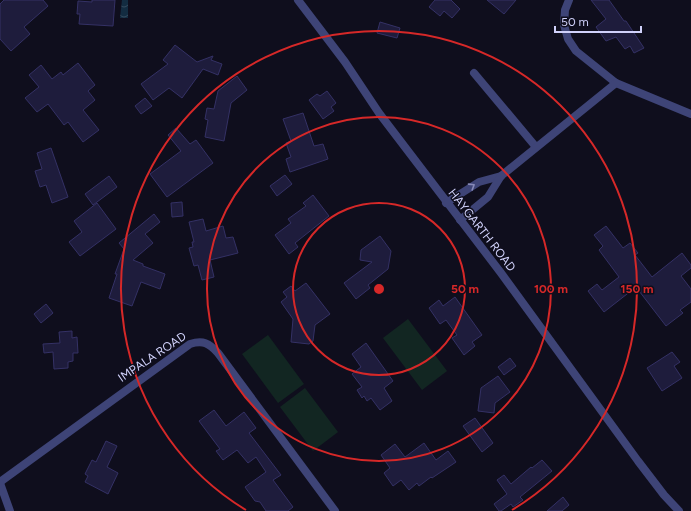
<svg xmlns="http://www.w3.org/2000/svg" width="691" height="511" font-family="Figtree,sans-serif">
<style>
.garden{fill:#122622}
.water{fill:url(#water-waves)}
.building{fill:#1e1c3c;stroke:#343165}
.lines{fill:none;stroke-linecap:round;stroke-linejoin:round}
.street{stroke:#3e4477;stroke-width:8}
.oneway{stroke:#878ab8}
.ring{fill:none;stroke:#d62828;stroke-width:2}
.labels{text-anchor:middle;stroke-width:3;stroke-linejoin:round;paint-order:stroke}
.street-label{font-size:12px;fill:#d0d1fa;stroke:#0f0e1d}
.centre{fill:#d62828;stroke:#0f0e1d;stroke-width:2}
.ring-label{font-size:12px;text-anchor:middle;font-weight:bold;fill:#d62828;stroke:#0f0e1d;stroke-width:3;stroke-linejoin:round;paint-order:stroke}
</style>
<defs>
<pattern id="water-waves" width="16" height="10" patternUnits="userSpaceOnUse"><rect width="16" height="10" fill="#132c41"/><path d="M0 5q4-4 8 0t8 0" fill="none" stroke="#344a5d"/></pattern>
</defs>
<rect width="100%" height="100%" fill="#0f0e1d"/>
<g class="garden">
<path d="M408,319L447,371L422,390L383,338Z"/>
<path d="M268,335L304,384L278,403L242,354Z"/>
<path d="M305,388L338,432L313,451L280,407Z"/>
</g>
<path class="water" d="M122,0H128V18H120Z"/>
<g class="building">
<path d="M4,0H43L48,6L24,27L30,34L11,51L0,39V4Z"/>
<path d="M92,0H115L113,26L79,24L80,14H77L78,1L92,2Z"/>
<path d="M435,0H451L460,9L452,18L444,11L440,16L429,7Z"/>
<path d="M487,0H516L504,14Z"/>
<path d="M591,0H609L624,21H626L644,48L634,53L630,46L625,49L616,37L606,41L596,27L606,19Z"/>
<path d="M380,22L400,28L397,38L377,33Z"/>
<path d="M175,45L197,62L213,56L211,60L222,64L218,75L203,69L182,98L169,88L153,100L141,84L168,64L163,60Z"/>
<path d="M78,63L95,85L88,91L95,100L83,110L99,130L83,142L68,122L64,125L48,104L37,112L25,98L39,87L29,75L41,65L52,79L61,72L63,75Z"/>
<path d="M237,76L247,90L231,103L224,141L205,137L208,120L205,119L207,108L214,109L218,91Z"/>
<path d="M327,91L336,103L331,107L334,111L323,119L309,100L317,94L320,96Z"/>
<path d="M145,98L152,106L141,114L135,106Z"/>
<path d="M303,113L314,146L323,144L328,159L290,172L286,159L291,157L286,143L291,141L283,119Z"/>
<path d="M176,128L190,144L196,140L213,163L167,197L150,174L181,151L168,135Z"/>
<path d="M51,148L68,197L52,203L46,185L40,187L35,171L42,169L37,153Z"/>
<path d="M285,175L292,184L277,196L270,186Z"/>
<path d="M109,176L117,187L93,205L85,194Z"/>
<path d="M313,195L329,216L295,243L298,247L289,254L275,235L291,223L288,219L306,206L303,203Z"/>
<path d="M182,202L183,216L172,217L171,203Z"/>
<path d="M97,203L116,229L80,256L69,242L82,232L74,221Z"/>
<path d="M154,214L160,222L145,234L153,243L133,260L143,264V266L165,274L160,289L141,282L132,306L109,298L117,274H115L124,249L119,243Z"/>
<path d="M203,219L206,231L223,226L226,238L233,237L238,253L210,260L214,277L202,280L198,265L194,266L189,248L193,247L192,242H194L189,222Z"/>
<path d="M606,226L623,248L630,243L638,253L635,255L652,277L682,253L691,265V268L681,276L691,289V302L680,310L683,313L666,326L636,287L604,312L588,291L597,284L602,290L619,277L599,250L603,246L594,235Z"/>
<path d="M380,236L391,251L388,269L368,285L370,288L356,299L344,283L372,262L360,260L361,250Z"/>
<path d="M306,283L330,314L315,325L313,341L309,344L291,342L293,319L281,302L287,297L283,292L291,286L295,291Z"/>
<path d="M455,297L482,335L472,342L475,346L464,355L452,338L457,335L446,320L440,324L429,308L439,300L443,306Z"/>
<path d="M46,304L53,313L41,323L34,314Z"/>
<path d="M72,331V338L77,337L78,353H73V361L68,362V368L54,369L53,352L44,353L43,344L60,343L59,332Z"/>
<path d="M366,343L393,381L384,388L392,401L380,410L371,398L367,401L364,396L362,398L357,390L362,387L352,374L361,367L352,354Z"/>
<path d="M672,352L680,362L674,366L682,378L662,391L647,368Z"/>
<path d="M510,358L516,366L504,375L498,367Z"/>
<path d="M498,376L510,392L495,403L494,413L478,411L481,388Z"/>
<path d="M214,410L226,426L244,412L256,428L249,433L281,475L273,480L293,507L288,511H266L260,502L255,501L245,487L266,472L256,457L248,463L237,450L223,460L216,451L220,449L199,421Z"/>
<path d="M475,418L493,443L482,452L463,426Z"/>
<path d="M106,441L117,446L107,467L118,473L108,494L85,482L88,476L85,474L92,460L96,462Z"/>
<path d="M424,443L436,460L448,451L456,462L432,478L431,477L419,486L417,483L409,490L401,480L393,486L384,473L390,468L381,455L395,444L405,457Z"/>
<path d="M542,460L552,471L520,497L523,500L513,507L511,504L501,511H499L494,504L507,494L497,480L504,475L511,484L531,467L532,468Z"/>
<path d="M563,497L569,505L562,511H547Z"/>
</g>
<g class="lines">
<g class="street">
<path d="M298,0L345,62L379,113L501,273L638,461L664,495L679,511"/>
<path d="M569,0L565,10L564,25L568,39L576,51L616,83L691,114"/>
<path d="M474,73L536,147"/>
<path d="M446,203L479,182L501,176"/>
<path d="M460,220L488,197L501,176L616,83"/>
<path d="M0,482L190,344C203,340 209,343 218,353L335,511"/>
<path d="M0,483L10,511"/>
</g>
</g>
<defs><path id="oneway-chevron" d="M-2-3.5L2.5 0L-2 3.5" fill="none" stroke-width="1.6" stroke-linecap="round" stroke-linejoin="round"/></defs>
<use class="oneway" href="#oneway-chevron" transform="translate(472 186) rotate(-32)"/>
<g class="ring">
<circle cx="379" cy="289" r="86"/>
<circle cx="379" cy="289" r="172"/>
<path d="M246 510A258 258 0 1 1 512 510"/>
</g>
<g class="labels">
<g class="street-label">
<text transform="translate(482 230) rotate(52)" y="4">HAYGARTH ROAD</text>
<text transform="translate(152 357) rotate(-34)" y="4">IMPALA ROAD</text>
</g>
</g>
<circle cx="379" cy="289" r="6" class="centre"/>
<g class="ring-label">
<text x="465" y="293">50 m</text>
<text x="551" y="293">100 m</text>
<text x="637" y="293">150 m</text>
</g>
<path d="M555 26v6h86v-6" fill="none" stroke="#d0d1fa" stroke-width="2"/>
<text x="561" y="26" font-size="12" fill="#d0d1fa" stroke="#0f0e1d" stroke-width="3" paint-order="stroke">50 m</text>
</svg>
